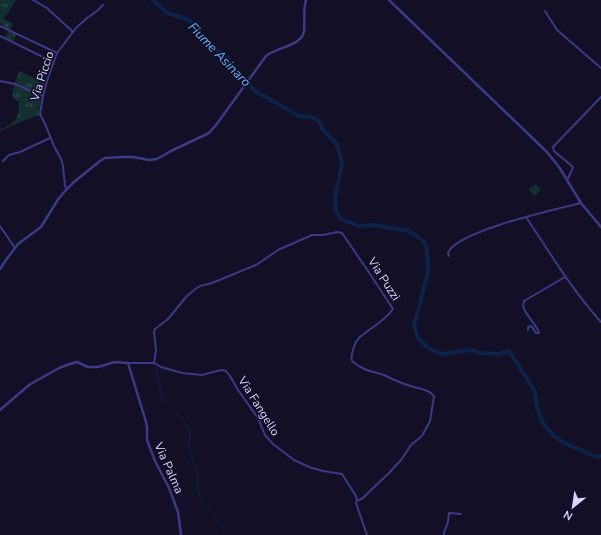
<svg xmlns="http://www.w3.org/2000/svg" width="601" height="535" font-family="'Nunito Sans',sans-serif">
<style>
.grass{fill:url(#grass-tufts)}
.garden{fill:#12302f}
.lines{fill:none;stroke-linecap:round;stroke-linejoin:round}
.stream{stroke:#0c2248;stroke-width:1}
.river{stroke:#0c2248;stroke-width:4}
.minor{stroke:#3d3a85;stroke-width:2}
.tertiary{stroke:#3d3a85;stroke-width:2.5}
.labels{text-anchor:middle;stroke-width:3.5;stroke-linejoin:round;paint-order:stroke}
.street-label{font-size:12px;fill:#d9d4ff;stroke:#130f26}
.water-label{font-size:13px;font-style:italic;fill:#62b6ff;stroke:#130f26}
</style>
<defs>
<pattern id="grass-tufts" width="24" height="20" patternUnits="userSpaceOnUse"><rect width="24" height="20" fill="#12302f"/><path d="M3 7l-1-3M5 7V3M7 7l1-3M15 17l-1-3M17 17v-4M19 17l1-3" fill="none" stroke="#344d4e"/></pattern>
</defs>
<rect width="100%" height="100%" fill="#130f26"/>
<g class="grass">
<path d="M0,0H16L8,13L3,18L13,24L10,30C6,28 3,25 0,22Z"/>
<path d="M8,31L16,34L13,42L5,38Z"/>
<path d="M19,71L45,83L42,94H41L15,83Z"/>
<path d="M15,84L41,96L42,99L40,98V100H41L39,109L40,115L25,120L0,131V129C16,125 19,117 19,102C9,97 12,93 15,84Z"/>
</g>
<path class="garden" d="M536,184L541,191L534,196L529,189Z"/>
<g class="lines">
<path class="stream" d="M156,368L162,398L176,411L189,430L190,436L189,449L196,469L198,478V494L221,526L229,535"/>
<path class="river" d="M153,0L167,13L187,19L196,26L202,38L217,50L229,60L255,91L299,116L311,117L320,122L322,129L336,143L340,154L342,164L335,197L336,211L341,219L359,226L374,225L396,229L407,230L418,237L425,243L427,251L428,272L414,326L418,338L428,348L441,354L471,350L480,353L498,354L509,351L535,391L537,408L543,423L553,435L564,443L597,457L601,456"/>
<g class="minor">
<path d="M33,0L47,8L73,32"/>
<path d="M545,11L557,30L601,68"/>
<path d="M0,26L57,53"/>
<path d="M0,36L53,62"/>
<path d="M0,81L15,84L43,96"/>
<path d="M3,161L9,155L20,152L50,138"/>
<path d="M567,180L572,170L573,167L554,151L553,147L601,97"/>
<path d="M67,189L65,186L63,166L61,159L54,146L46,126L40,114L43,96L47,81L57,53L76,28L87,18L97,11L103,5"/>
<path d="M526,217C550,253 572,290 601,322"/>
<path d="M0,226L15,248"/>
<path d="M449,256L448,253C456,231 557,209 581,203"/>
<path d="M528,330V327L530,326L532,327L536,333H539C537,325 526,316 523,306L524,301L565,277"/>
<path d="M128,363H154L161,367L182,373L202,375L221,370L226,371L230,376L238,390L258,418L265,435L273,444L294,460L309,467L323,471L342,474L356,496L357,501"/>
<path d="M154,363L156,350L154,332L155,329L168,319L186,297L194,290L200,286L212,283L256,265L278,250L312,235H323L337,232L342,233L366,268L393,309C384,322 370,328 359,338C355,342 350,356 352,361C363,371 372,371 384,375C392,379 400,383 408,385C416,389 428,388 434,396L430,421L422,436L411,445L401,460L388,474L369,492L363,498L357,501L356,503L357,506L367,535"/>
<path d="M444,535V532L448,522L449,513L461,514"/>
</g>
<g class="tertiary">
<path d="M389,0L547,152L559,167L581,203L601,227"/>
<path d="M0,269L6,260L18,244L41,227L59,198L67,189L74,182L100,161L105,158L123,157H133L149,160L157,159L171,151L209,133L216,125L266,56C277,47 302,46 304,31C305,21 303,10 306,0"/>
<path d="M0,410L29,385L59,368L70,364L77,362L88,367H98L115,362L128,363L146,422L147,427V440L155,461L169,488L178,512L181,535"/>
</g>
</g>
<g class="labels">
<g class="street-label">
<text transform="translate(42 76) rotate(-72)" y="4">Via Piccio</text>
<text transform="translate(384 279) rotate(57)" y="4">Via Puzzi</text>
<text transform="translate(259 406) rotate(58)" y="4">Via Fangello</text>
<text transform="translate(169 468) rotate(66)" y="4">Via Palma</text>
</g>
<g class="water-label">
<text transform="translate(220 54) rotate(46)" y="5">Fiume Asinaro</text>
</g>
</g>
<g transform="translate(573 507) rotate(210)" stroke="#130f26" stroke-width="3" paint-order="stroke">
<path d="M0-3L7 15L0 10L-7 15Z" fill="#d9d4ff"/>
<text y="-6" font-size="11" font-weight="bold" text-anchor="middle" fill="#d9d4ff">N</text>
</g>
</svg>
